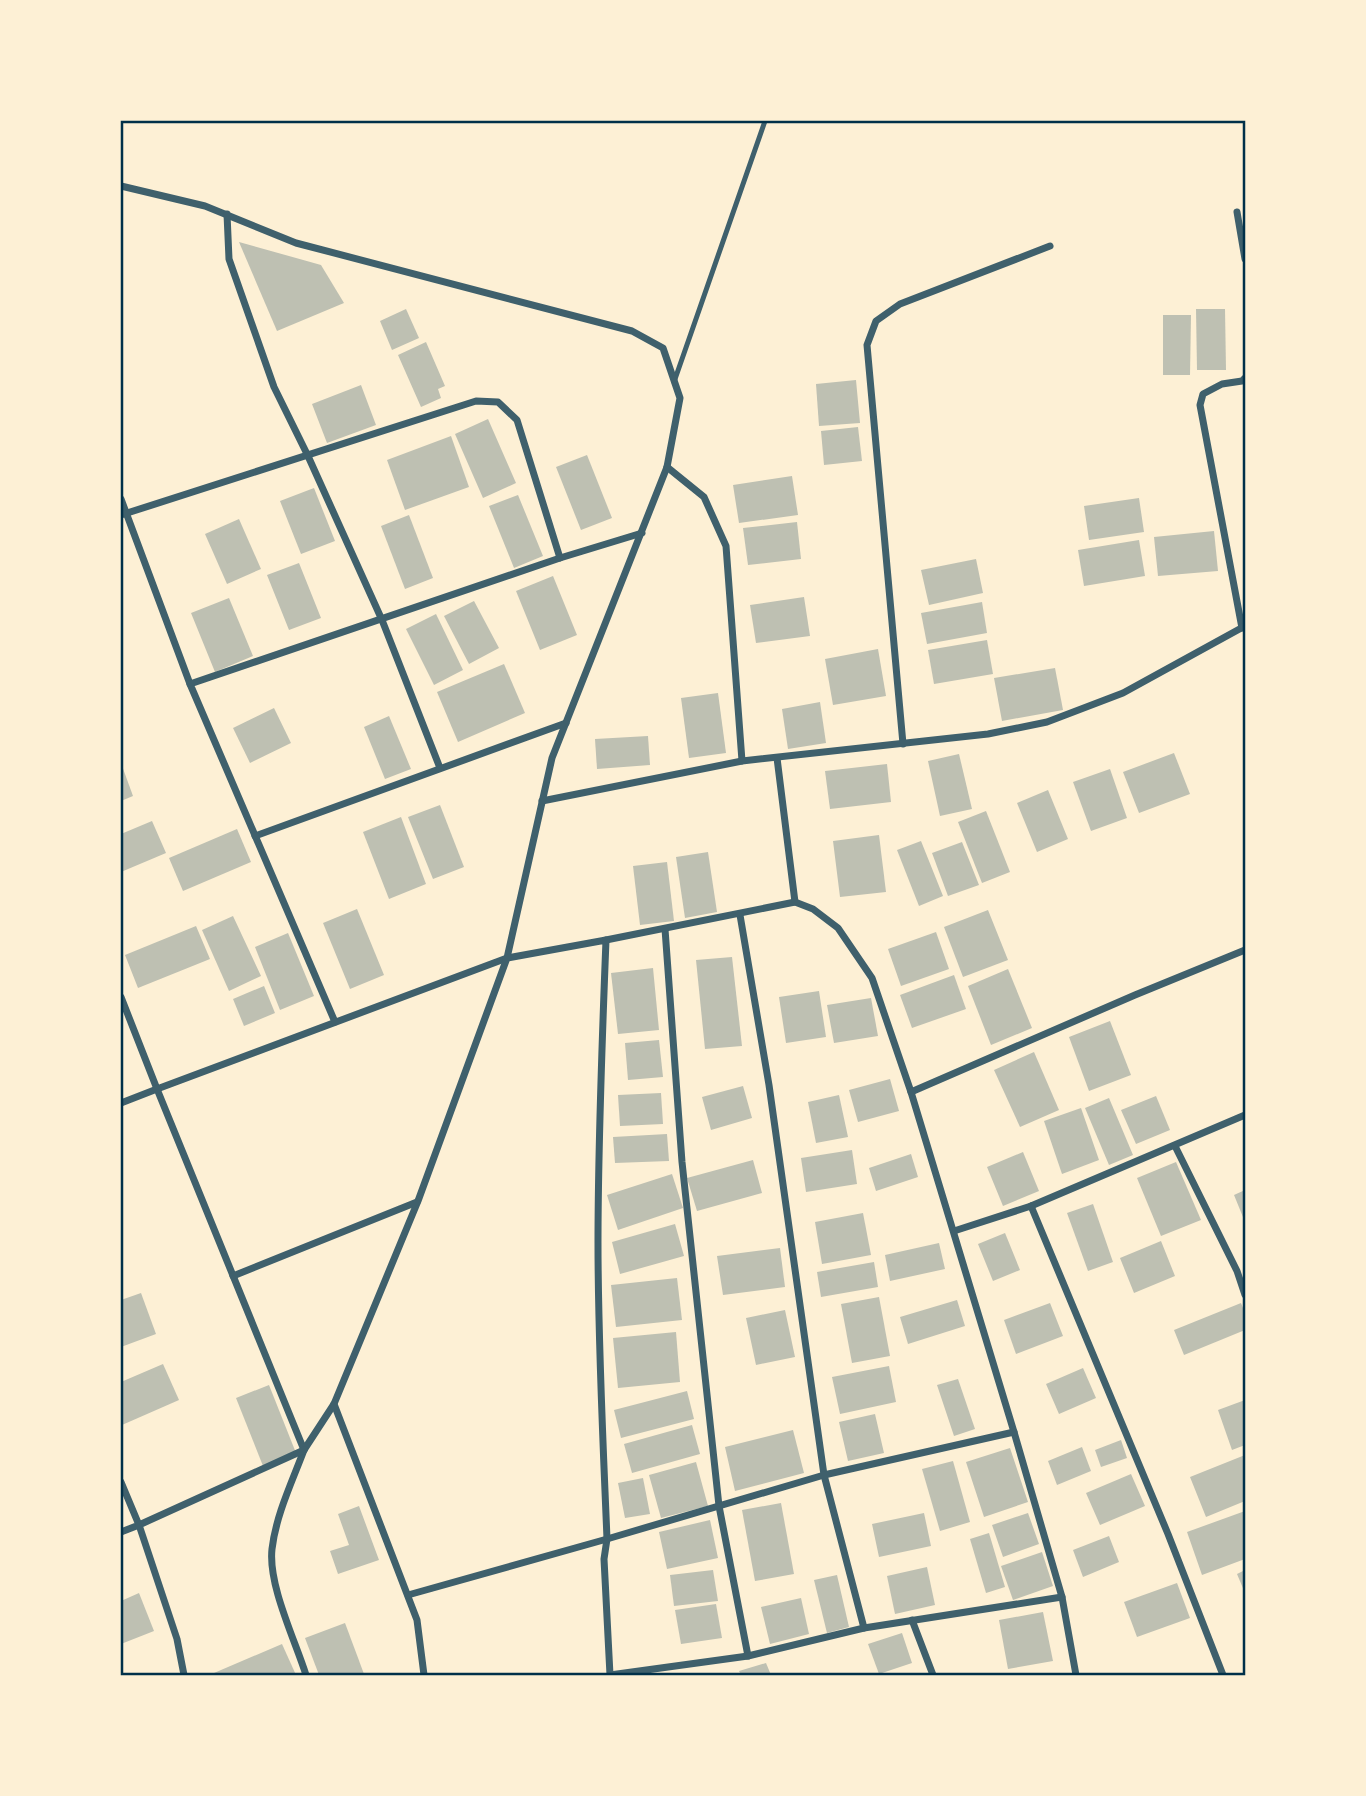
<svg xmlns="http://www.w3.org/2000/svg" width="1366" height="1796" font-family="'Alegreya Sans',sans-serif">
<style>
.building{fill:#bec0b2}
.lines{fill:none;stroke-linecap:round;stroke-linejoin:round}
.service{stroke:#3f606c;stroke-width:5}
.minor{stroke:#3f606c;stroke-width:7}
.neatline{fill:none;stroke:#003049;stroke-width:2.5}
</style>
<rect width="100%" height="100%" fill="#fdf0d5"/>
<g class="building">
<path d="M239,242L321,265L344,303L277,331Z"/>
<path d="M406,309L419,338L392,350L380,321Z"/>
<path d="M1196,309H1225L1226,370H1197Z"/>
<path d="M1163,315H1191L1190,375H1163Z"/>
<path d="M426,342L445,386L438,389L441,398L421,407L398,355Z"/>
<path d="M856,380L860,423L819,426L816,384Z"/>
<path d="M361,385L376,425L327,443L312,404Z"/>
<path d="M488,419L516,483L483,498L455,434Z"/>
<path d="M858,427L862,461L824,465L821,431Z"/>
<path d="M451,436L469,487L405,510L387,460Z"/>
<path d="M587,455L612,518L581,530L556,467Z"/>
<path d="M792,476L798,515L739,523L733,485Z"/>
<path d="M314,488L335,541L301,554L280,501Z"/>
<path d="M518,495L543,556L514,568L489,506Z"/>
<path d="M1139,498L1144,532L1089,540L1084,506Z"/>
<path d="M409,515L433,578L405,589L381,526Z"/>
<path d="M239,519L261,569L227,584L205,534Z"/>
<path d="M797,522L801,559L748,565L743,528Z"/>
<path d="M1214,531L1218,571L1158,576L1154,537Z"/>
<path d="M1139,540L1145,576L1084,586L1078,550Z"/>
<path d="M976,559L983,593L929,605L921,570Z"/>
<path d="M299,563L321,618L289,630L267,575Z"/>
<path d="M553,576L577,635L540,650L516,591Z"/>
<path d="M804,597L810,636L756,643L750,605Z"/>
<path d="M229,598L253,656L215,672L191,613Z"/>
<path d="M474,601L499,648L469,664L444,616Z"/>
<path d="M982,602L987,633L927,644L921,613Z"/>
<path d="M436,614L463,670L434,685L406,629Z"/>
<path d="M987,640L993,674L934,684L928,650Z"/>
<path d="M878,649L886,696L833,705L825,659Z"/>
<path d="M504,664L525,713L458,742L437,692Z"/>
<path d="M1055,668L1063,710L1002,721L994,678Z"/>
<path d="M718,693L726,753L689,758L681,698Z"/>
<path d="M820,702L826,743L788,749L782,709Z"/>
<path d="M274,708L291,743L250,763L233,728Z"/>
<path d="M389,716L411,769L385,779L364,727Z"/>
<path d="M648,736L650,765L597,769L595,739Z"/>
<path d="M1174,753L1190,794L1139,813L1123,772Z"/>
<path d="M959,754L972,809L940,816L928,761Z"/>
<path d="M121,763L133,796L121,801Z"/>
<path d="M887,764L891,802L830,809L825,771Z"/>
<path d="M1110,769L1127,818L1091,831L1073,782Z"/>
<path d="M1048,790L1068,839L1037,852L1017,803Z"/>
<path d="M440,805L464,867L433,879L408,817Z"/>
<path d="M986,811L1010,872L982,883L958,822Z"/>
<path d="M401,817L426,884L389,899L363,832Z"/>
<path d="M152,821L166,853L121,872V834Z"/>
<path d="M237,829L251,862L183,891L169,858Z"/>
<path d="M879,835L886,892L840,897L833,841Z"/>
<path d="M921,841L943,896L919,906L897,850Z"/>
<path d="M962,842L979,885L948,896L932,853Z"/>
<path d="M708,852L717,912L685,918L676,857Z"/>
<path d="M667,862L674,921L640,925L633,866Z"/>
<path d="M357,909L384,975L350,989L323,923Z"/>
<path d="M988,910L1008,960L963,977L944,927Z"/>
<path d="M233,916L261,976L229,991L202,930Z"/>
<path d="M196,926L210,959L138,988L125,955Z"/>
<path d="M936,932L949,969L901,986L888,949Z"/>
<path d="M288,933L314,996L280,1010L255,947Z"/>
<path d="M732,957L742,1046L705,1049L696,960Z"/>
<path d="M653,968L659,1030L618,1034L611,973Z"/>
<path d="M1008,969L1032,1028L991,1045L968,986Z"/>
<path d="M954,975L966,1009L912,1028L900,995Z"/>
<path d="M264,986L275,1013L244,1026L233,999Z"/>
<path d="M819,991L826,1037L786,1043L779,997Z"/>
<path d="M871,998L878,1036L834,1043L827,1005Z"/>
<path d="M1110,1021L1131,1075L1089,1091L1069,1037Z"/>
<path d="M659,1040L663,1077L628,1080L625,1043Z"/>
<path d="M1034,1052L1059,1110L1020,1127L994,1070Z"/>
<path d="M890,1079L899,1111L858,1122L849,1090Z"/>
<path d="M743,1086L752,1118L711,1130L702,1097Z"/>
<path d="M661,1093L663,1124L620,1126L618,1095Z"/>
<path d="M839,1095L848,1137L816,1143L808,1102Z"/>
<path d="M1156,1096L1170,1130L1136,1144L1121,1110Z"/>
<path d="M1109,1098L1133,1155L1109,1165L1085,1108Z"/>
<path d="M1081,1108L1099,1160L1062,1174L1044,1121Z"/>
<path d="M667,1134L669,1161L615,1163L613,1137Z"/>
<path d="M852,1150L857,1184L806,1192L801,1158Z"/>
<path d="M1023,1152L1039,1191L1003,1206L987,1167Z"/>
<path d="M911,1154L918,1177L876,1191L869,1168Z"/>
<path d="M753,1160L762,1193L697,1211L687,1178Z"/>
<path d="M1176,1162L1201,1220L1161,1236L1137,1178Z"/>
<path d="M672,1174L683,1208L618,1230L607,1195Z"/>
<path d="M1245,1190V1222L1234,1195Z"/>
<path d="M1093,1204L1113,1262L1088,1271L1067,1213Z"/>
<path d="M863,1213L871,1255L822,1264L815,1222Z"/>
<path d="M675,1224L684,1256L620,1274L612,1242Z"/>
<path d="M1005,1233L1020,1270L993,1281L978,1244Z"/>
<path d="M1161,1241L1175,1276L1134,1293L1120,1258Z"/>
<path d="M939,1243L945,1269L890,1281L885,1255Z"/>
<path d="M780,1248L785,1287L723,1295L717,1256Z"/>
<path d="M874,1262L878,1287L821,1297L817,1272Z"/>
<path d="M677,1278L682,1320L616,1327L611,1285Z"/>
<path d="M141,1293L156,1334L121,1347V1300Z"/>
<path d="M879,1297L890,1356L852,1363L841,1304Z"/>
<path d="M957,1300L965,1326L908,1344L900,1317Z"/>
<path d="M1050,1303L1063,1336L1016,1354L1004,1320Z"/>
<path d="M1241,1303L1245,1313V1330L1184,1355L1174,1330Z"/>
<path d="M785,1310L795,1357L756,1365L746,1318Z"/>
<path d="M676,1332L680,1382L618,1388L613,1338Z"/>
<path d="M163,1364L179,1400L122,1425L121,1382Z"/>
<path d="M889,1366L896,1402L840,1414L832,1377Z"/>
<path d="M1083,1368L1096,1398L1059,1414L1046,1384Z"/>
<path d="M958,1379L975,1429L954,1436L937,1385Z"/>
<path d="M269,1385L296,1453L263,1466L236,1398Z"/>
<path d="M687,1391L694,1419L621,1438L614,1410Z"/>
<path d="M1245,1400V1445L1232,1450L1218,1410Z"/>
<path d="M875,1414L884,1453L848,1461L839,1422Z"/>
<path d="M692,1425L700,1454L632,1473L624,1444Z"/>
<path d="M793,1430L804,1473L735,1491L725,1447Z"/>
<path d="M1121,1440L1127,1458L1101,1467L1095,1450Z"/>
<path d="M1082,1447L1091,1471L1057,1485L1048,1461Z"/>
<path d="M1010,1448L1028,1502L984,1517L966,1462Z"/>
<path d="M1245,1455V1501L1206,1517L1190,1477Z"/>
<path d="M953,1461L970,1522L940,1531L922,1469Z"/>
<path d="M696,1462L708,1506L661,1518L649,1475Z"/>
<path d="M1131,1474L1145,1506L1100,1525L1086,1493Z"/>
<path d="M643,1478L650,1514L625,1518L618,1483Z"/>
<path d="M781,1503L794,1574L755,1581L742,1510Z"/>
<path d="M359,1506L379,1560L338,1574L330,1551L349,1545L338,1514Z"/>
<path d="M1245,1511V1559L1202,1575L1187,1532Z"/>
<path d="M924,1513L931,1546L879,1557L872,1524Z"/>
<path d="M1028,1513L1039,1544L1003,1557L992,1525Z"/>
<path d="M710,1520L718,1558L667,1569L659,1532Z"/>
<path d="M989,1533L1005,1587L986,1593L970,1539Z"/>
<path d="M1109,1536L1119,1562L1083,1577L1073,1550Z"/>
<path d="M1042,1552L1053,1586L1013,1600L1001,1566Z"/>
<path d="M927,1567L935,1605L895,1614L887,1576Z"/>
<path d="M713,1570L718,1601L674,1606L670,1575Z"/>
<path d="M1245,1570V1593L1237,1574Z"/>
<path d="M837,1575L849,1627L827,1633L814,1580Z"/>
<path d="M1177,1583L1190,1618L1137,1637L1124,1602Z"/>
<path d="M139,1593L154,1631L121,1644V1601Z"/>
<path d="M801,1598L809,1634L770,1644L761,1607Z"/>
<path d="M716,1604L722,1638L681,1644L675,1610Z"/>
<path d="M1043,1612L1053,1661L1008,1669L999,1620Z"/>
<path d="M345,1623L364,1674L319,1675L305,1638Z"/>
<path d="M902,1633L912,1663L879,1674L868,1644Z"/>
<path d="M282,1644L296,1675H215L214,1673Z"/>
<path d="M766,1663L771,1675H741L739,1671Z"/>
</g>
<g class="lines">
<path class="service" d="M674,382L765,121"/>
<g class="minor">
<path d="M121,186L205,206L296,243L632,331L663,348L680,398L667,467L552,758L507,958L157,1089L121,997"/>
<path d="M1237,212L1245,259"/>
<path d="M227,214L229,259L274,387L308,456L382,620L440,768"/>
<path d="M667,467L704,497L726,546L742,761"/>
<path d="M121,499L190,684"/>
<path d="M121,515L476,401L498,402L517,420L560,558"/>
<path d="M1242,628L1200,405L1203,394L1222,384L1242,381L1245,378"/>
<path d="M903,744L867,345L876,321L900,304L1050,246"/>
<path d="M777,758L795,902"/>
<path d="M542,801L742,761L988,734L1047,722L1123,693L1245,626"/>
<path d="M255,836L566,723"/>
<path d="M740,915L769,1085L824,1475L864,1628"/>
<path d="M665,929L682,1162L719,1506L748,1656"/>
<path d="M606,940L795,902L813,909L838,928L872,978L911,1092L1014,1432L1062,1597L1076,1675"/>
<path d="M335,1022L190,684L560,558L642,533"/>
<path d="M911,1092L1135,995L1245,950"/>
<path d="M121,1103L157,1089L304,1450L334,1404L418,1201L507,958L606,940C602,1041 598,1142 598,1243C598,1342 603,1441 607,1539L604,1559L610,1675"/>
<path d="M1175,1146L1237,1271L1245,1295"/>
<path d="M1031,1206L1168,1534L1223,1675"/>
<path d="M954,1231L1031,1206L1245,1115"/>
<path d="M233,1276L417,1202"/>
<path d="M334,1404L417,1620L424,1675"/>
<path d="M304,1450C292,1482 276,1515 272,1549C268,1585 295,1640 306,1675"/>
<path d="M121,1482L139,1525L121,1532"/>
<path d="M408,1595L607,1539L824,1475L1014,1432"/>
<path d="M912,1620L933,1675"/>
<path d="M184,1675L177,1639L139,1525L304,1450"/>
<path d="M610,1675L748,1656L864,1628L1062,1597"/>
</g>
</g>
<rect width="1366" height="1796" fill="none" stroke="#fdf0d5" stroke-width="245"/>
<rect x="122" y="122" width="1122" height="1552" class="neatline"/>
</svg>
